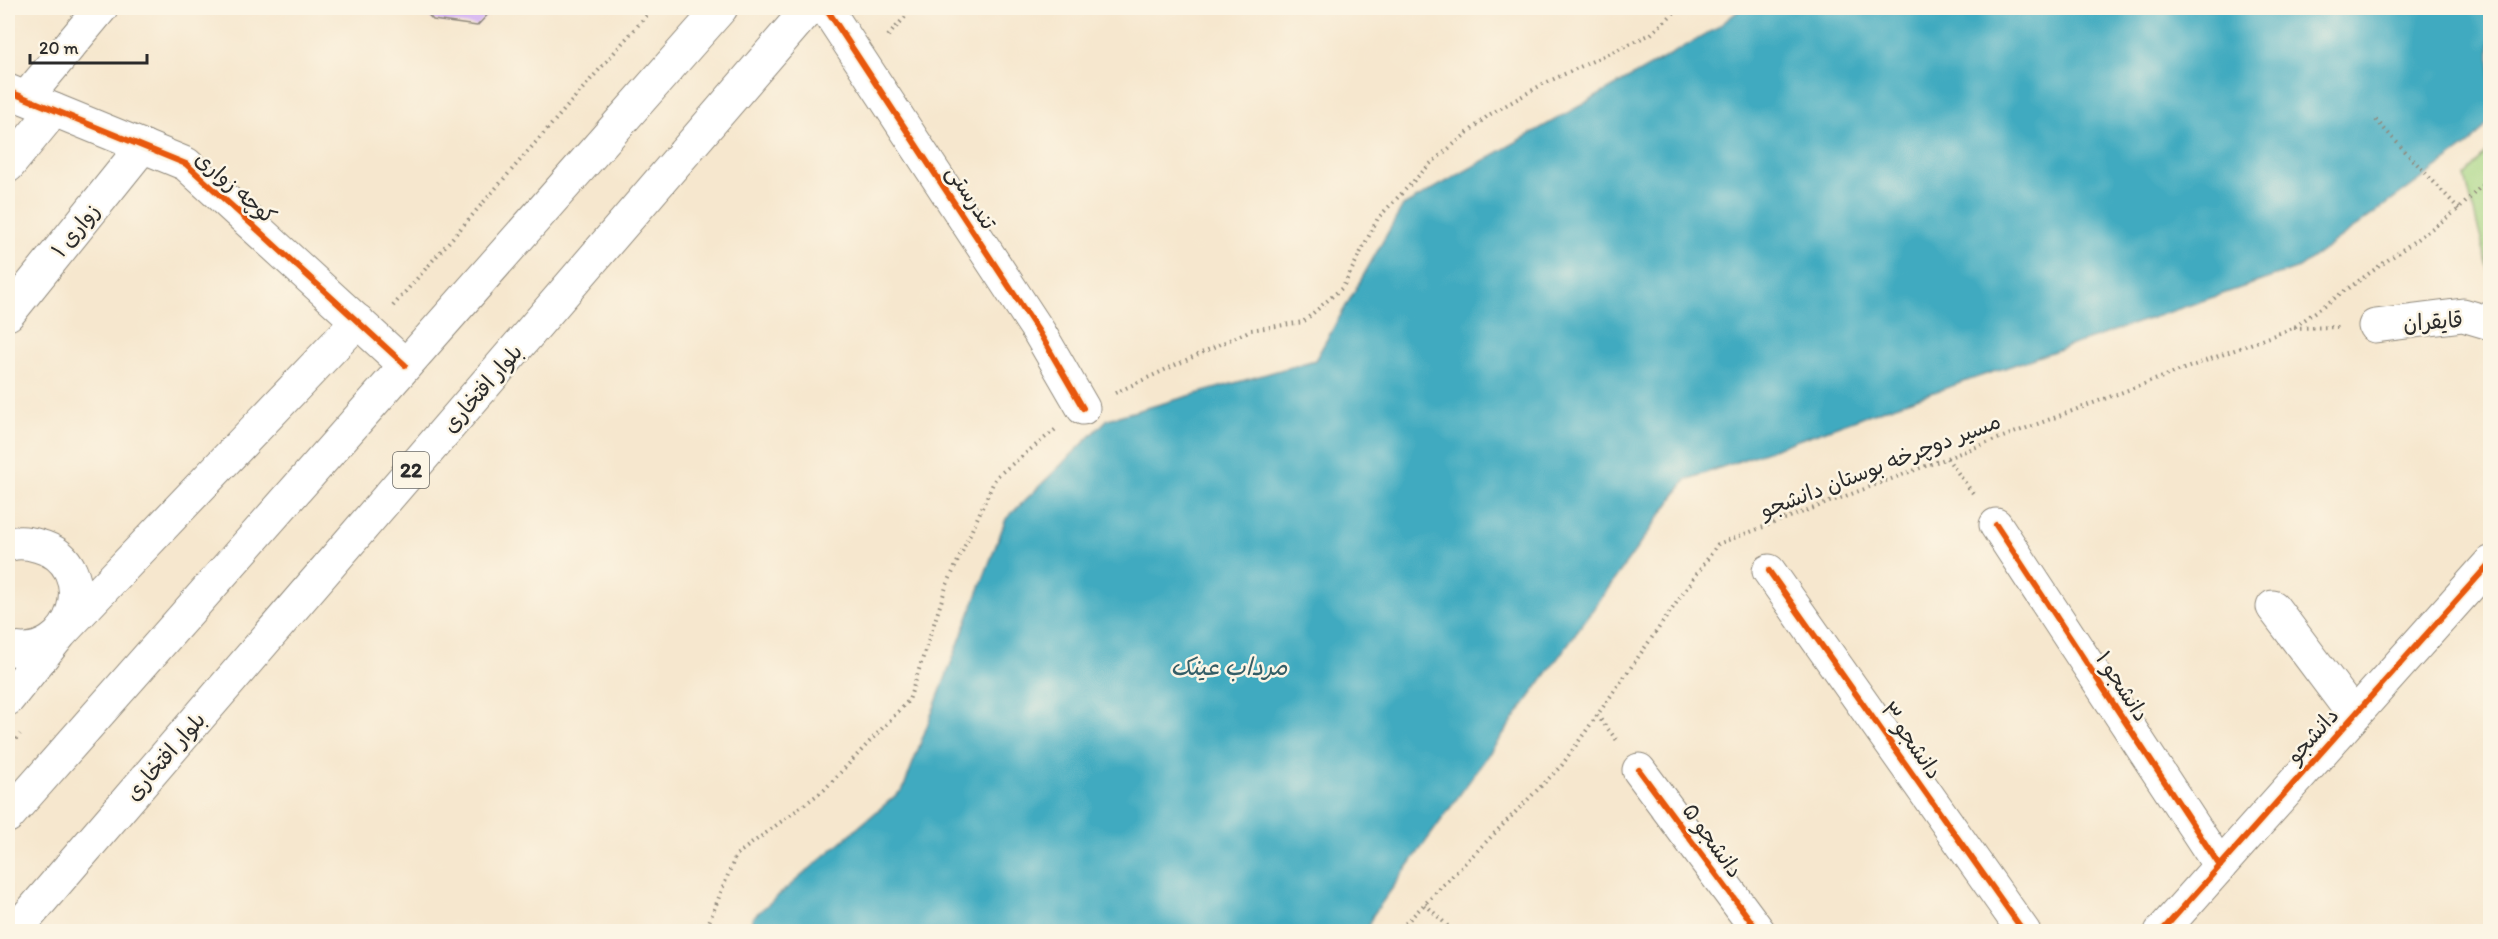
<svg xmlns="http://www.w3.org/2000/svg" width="2498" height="939" font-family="Itim,'Playpen Sans Arabic',sans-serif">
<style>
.green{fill:#a6d583;stroke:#688057;stroke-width:1.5}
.water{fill:#41aac0;stroke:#366a76;stroke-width:1.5}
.building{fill:#d1aef4}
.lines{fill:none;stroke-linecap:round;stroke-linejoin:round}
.minor-casing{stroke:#90897c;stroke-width:35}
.highway-casing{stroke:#90897c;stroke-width:35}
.path{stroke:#90897c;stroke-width:4;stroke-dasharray:1.5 4.5;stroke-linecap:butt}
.minor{stroke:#fff;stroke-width:33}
.highway{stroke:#fff;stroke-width:33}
.cycleway-casing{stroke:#fcf5e5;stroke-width:10}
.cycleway{stroke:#e8590c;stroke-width:6}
.labels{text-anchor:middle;stroke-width:5;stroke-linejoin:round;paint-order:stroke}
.shield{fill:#fcf5e5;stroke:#6a6863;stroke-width:1.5}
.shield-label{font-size:21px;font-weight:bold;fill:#2b2b2b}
.street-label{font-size:22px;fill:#2b2b2b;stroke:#fcf5e5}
.water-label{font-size:24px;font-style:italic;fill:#345e67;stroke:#fcf5e5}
</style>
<rect width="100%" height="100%" fill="#fcf5e5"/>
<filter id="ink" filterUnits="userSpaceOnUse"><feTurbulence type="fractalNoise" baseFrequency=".0167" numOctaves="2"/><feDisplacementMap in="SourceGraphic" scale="12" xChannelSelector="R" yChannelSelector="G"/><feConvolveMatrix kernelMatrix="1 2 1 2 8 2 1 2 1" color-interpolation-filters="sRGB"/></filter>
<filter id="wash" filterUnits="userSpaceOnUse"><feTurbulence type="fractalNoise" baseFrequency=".008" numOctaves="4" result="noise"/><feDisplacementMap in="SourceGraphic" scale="24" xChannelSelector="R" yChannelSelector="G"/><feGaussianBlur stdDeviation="1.35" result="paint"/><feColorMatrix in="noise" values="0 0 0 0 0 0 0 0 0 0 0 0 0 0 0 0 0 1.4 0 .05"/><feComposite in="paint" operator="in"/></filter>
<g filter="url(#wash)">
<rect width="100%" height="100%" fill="#f6e7ce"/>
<path class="green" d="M2490,148V275L2465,177Z"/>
<path class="water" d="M1742,8H2490V120L2472,142L2299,268L1890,407L1686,480L1373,915L1366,931H751L752,918L903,789L1006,519L1108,419L1315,360L1403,206L1714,30Z"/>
<g id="blocks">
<path class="building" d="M422,8H494L477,26L433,20Z"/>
</g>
</g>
<g filter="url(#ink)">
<use href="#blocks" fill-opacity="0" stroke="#90897c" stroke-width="1.5"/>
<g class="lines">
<g class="minor-casing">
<g id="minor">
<path d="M826,8L1039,332L1083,408"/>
<path d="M8,91L186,164L405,365"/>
<path d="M26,98L101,8"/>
<path d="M8,166L54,110"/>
<path d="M8,314L143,146"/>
<path d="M2375,326L2463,315L2490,323"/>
<path d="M1996,525L2220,866"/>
<path d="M8,545C18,541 29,543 39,546C103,563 76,665 8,648"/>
<path d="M1769,571L2024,932"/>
<path d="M2273,607L2354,715"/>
<path d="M8,699L61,633L358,321"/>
<path d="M1639,770L1759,932"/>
<path d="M2161,932L2490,563"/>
</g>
</g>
<g class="highway-casing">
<g id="highway">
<path d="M8,816L721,8"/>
<path d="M14,932L809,8"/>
</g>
</g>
<g class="path">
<path d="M888,36L913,8"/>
<path d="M2376,120L2459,209"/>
<path d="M393,306L653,8"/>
<path d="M2294,328L2340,327"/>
<path d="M1115,393L1251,330L1303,322L1343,287L1378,218L1430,164L1489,115L1543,84L1651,34L1679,8"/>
<path d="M1947,458L1975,496"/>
<path d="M1597,715L1619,743"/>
<path d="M8,748L20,734"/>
<path d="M1425,904L1454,932"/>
<path d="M705,932L736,855L824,790L909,700L946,587L996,477L1056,429"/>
<path d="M1397,932L1562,765L1718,544L2293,328L2459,209L2490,177"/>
</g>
<use href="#minor" class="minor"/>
<use href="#highway" class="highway"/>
<g class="cycleway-casing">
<g id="cycleway">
<path d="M826,8L1039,332L1083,408"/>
<path d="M8,91L186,164L405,365"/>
<path d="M1996,525L2220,866"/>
<path d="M1769,571L2024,932"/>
<path d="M1639,770L1759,932"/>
<path d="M2161,932L2490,563"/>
</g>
</g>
<use href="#cycleway" class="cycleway"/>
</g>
</g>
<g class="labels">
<rect class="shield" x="393" y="452" width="36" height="36" rx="4.5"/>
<g class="shield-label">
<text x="411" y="477">22</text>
</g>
<g class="street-label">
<text transform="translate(236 187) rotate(41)" y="8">کوچه زواری</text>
<text transform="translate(972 197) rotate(57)" y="8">تندرستی</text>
<text transform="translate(75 230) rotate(-51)" y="8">زواری ۱</text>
<text transform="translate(2433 321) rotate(-4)" y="8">قایقران</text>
<text transform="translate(482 388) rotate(-49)" y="8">بلوار افتخاری</text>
<text transform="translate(1880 465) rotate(-21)" y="8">مسیر دوچرخه بوستان دانشجو</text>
<text transform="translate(2123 686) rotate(57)" y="8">دانشجو ۱</text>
<text transform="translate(2312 735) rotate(-48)" y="8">دانشجو</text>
<text transform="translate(1912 740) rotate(55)" y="8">دانشجو ۳</text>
<text transform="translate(165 756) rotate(-49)" y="8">بلوار افتخاری</text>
<text transform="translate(1713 840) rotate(54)" y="8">دانشجو ۵</text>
</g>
<g class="water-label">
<text x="1229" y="675">مرداب عینک</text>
</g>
</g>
<rect width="2498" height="939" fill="none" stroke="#fcf5e5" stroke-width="30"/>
<path d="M30 54v9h117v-9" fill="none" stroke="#2b2b2b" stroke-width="3"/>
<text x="39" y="54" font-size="18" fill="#2b2b2b" stroke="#fcf5e5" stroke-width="4.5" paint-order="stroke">20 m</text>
</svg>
